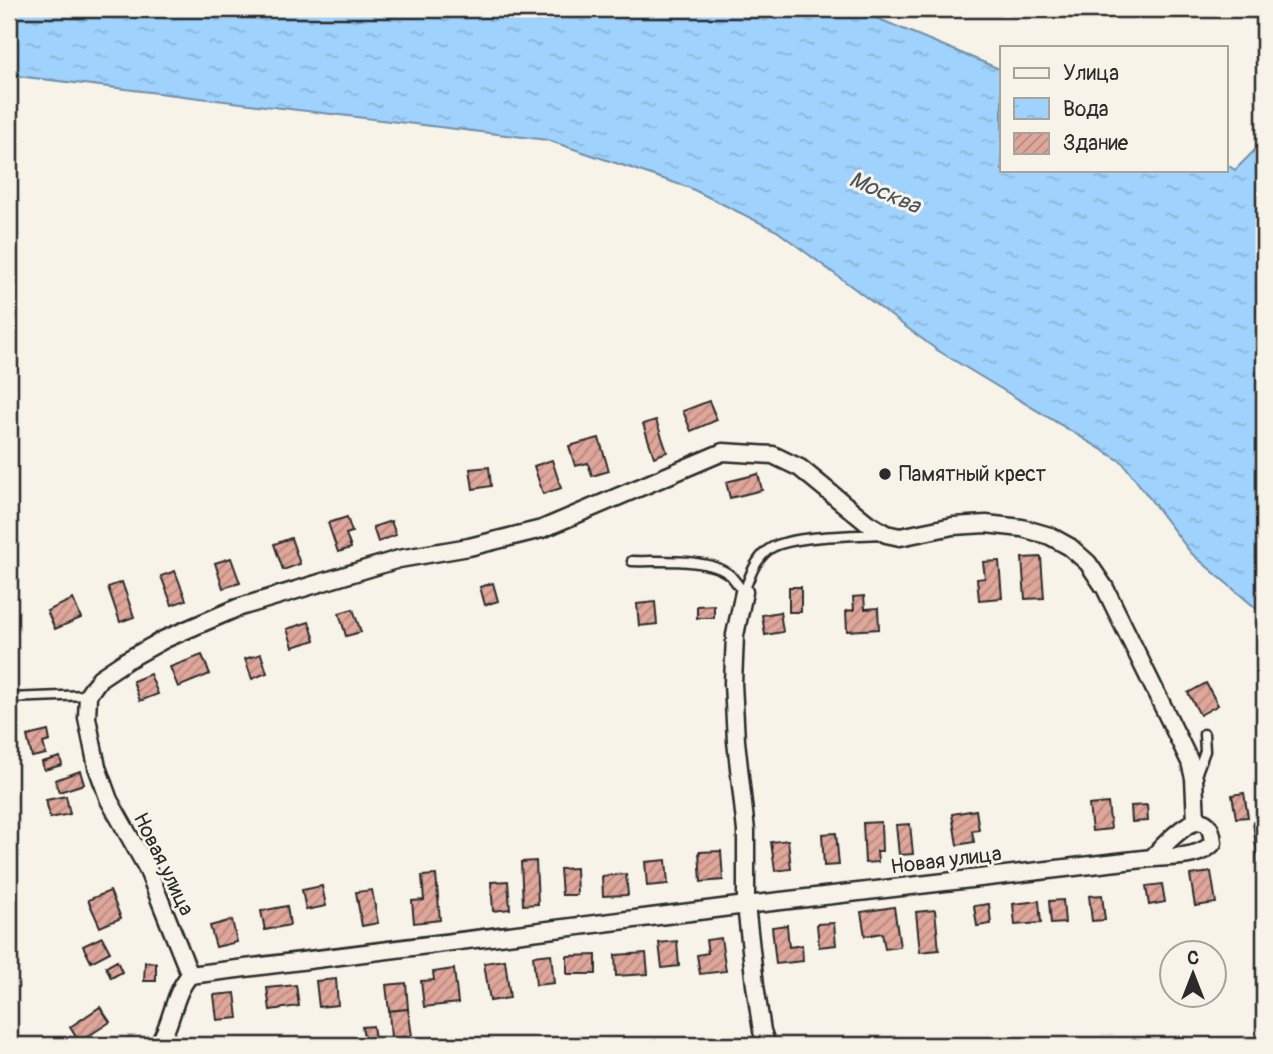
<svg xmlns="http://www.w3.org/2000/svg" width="1273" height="1054" font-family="Pangolin,sans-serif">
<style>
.water{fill:url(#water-ripples);stroke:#718fa8;stroke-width:2}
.building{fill:url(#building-hatch);stroke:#2b2b2b;stroke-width:2}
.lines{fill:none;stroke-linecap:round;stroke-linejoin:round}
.lane-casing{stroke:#2b2b2b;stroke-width:13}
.street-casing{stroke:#2b2b2b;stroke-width:21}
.lane{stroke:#f7f3e8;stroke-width:8}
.street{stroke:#f7f3e8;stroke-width:16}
.poi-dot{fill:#2b2b2b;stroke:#f7f3e8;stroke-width:2.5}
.labels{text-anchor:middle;stroke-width:6;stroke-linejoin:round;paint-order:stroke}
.poi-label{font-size:21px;fill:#2b2b2b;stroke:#f7f3e8;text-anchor:start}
.street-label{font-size:21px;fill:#2b2b2b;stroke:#f7f3e8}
.water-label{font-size:23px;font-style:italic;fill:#48555f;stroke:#f7f3e8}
</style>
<defs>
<pattern id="water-ripples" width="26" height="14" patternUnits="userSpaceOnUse" patternTransform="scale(1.75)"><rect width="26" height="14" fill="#9fd2fc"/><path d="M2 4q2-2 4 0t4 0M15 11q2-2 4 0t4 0" fill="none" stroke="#89b4d8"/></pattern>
<pattern id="building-hatch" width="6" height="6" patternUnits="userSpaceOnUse" patternTransform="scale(1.75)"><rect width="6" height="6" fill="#dfa69a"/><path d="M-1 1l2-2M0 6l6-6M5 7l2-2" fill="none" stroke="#b5877e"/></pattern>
</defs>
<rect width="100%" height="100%" fill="#f7f3e8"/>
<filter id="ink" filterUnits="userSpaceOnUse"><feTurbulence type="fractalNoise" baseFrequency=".0143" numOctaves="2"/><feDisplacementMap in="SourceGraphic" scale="14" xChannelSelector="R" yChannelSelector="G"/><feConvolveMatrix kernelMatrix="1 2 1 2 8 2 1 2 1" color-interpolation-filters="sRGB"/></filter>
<g filter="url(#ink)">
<path class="water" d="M9,9H855L1002,70V170H1226V164L1235,170L1264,141V615L1191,553L1122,462L937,350L777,231L690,188L547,140L9,75Z"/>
<g class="building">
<path d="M709,401L717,420L691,431L683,411Z"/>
<path d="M656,420L667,452L654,457L643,424Z"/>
<path d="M599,438L609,471L592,476L588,463L575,466L569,446Z"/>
<path d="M552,460L561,488L543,494L534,466Z"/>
<path d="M489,467L491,486L473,489L470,469Z"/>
<path d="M758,474L762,490L730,498L726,482Z"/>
<path d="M347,517L352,532L346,534L351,548L338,552L328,523Z"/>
<path d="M391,521L396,535L378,542L373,527Z"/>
<path d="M291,538L300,564L283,570L274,544Z"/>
<path d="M1041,557L1044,598L1025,599L1022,558Z"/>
<path d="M231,558L240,583L223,588L215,563Z"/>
<path d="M999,561L1002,598L979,600L977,579L985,578L983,562Z"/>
<path d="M175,571L186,600L172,605L161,576Z"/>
<path d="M122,582L134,617L120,622L108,587Z"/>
<path d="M493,583L498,601L485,605L480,587Z"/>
<rect x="789" y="587" width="12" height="25"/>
<path d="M864,596L865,609L878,608L879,629L847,631L846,611L854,610L853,597Z"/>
<path d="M73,599L81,618L55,629L47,611Z"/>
<path d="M655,602L657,624L639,626L637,604Z"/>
<path d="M714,605V618H697V606Z"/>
<path d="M353,609L361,632L346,636L339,613Z"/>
<path d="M780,612L783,632L765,635L762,615Z"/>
<path d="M309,622L315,640L293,647L287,629Z"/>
<path d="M261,654L267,673L252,679L245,659Z"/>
<path d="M202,655L210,674L178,687L170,667Z"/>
<path d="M150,674L158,694L140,701L133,681Z"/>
<path d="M1206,683L1218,705L1200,715L1188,693Z"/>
<path d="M48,731L50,741L43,743L46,754L32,757L27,736Z"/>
<path d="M60,757L62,765L44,770L42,762Z"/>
<path d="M80,771L84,784L59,792L55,780Z"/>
<path d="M1244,793L1248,817L1236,818L1232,795Z"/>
<path d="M66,796L70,814L50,818L46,800Z"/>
<path d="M1108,803L1111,829L1092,831L1089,805Z"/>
<path d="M1147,805L1148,821L1132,822L1131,806Z"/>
<path d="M976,810L979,830L972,831L974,842L957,845L952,814Z"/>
<path d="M1264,820V862L1258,863L1253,822Z"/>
<path d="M881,822L882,851H877L878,862L865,863L863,823Z"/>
<path d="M910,824L913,854L899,855L896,825Z"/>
<path d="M836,833L839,865L824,866L822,834Z"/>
<path d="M788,840L791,869L775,871L771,842Z"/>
<path d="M721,851L723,880L701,882L699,852Z"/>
<path d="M666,860L668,884L647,886L645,862Z"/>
<path d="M536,861L538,904L523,905L521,862Z"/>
<path d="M576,868L577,895H562L560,869Z"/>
<path d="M1211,872L1216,903L1195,906L1190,875Z"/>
<path d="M626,874L628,895L603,896L602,876Z"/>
<path d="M436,875L440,920L414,923L412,901L424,900L422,876Z"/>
<path d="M508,881L510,909L493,911L491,882Z"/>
<path d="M1162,884L1165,902L1149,905L1146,886Z"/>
<path d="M322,886L326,906L306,910L302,890Z"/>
<path d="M372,890L378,923L362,926L356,892Z"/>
<path d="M110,891L121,918L100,927L88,900Z"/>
<path d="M1102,895L1105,920L1092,921L1089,896Z"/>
<path d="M1063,900L1065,923L1051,924L1049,901Z"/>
<path d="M1039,901L1041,923L1015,925L1013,904Z"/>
<path d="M989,904L991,924L977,926L974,906Z"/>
<path d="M287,906L290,925L265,930L261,911Z"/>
<path d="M894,907L900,947L885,949L882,933L865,936L861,912Z"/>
<path d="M935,910L939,950L920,952L916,912Z"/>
<path d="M232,920L237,942L216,947L210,926Z"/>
<path d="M834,923L836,945L819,947L817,924Z"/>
<path d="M787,925L789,947L802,945L803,961L776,964L772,927Z"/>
<path d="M102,937L110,952L91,962L83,946Z"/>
<path d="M721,938L726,971L700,974L697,955L708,953L706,940Z"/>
<path d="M677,941L679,966L662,968L659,943Z"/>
<path d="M646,953L648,974L616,976L615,955Z"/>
<path d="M551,954L554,983L536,985L533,956Z"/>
<path d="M596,955V974H567V956Z"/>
<path d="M505,960L510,998L490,1001L484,963Z"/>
<path d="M117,961L122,972L111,978L106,967Z"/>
<path d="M145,962L156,963V981H144Z"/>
<path d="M454,969L458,1003L424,1007L421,981L434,980L433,972Z"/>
<path d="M336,979L338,1005L319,1007L316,981Z"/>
<path d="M406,983L408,1009L389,1011L386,985Z"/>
<path d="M296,985L299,1006L270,1010L267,988Z"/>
<path d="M235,993L238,1018L217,1020L214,995Z"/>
<path d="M100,1007L110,1022L79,1042L70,1027Z"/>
<path d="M408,1009L412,1036L391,1039L389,1011Z"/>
<path d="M373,1026L375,1039L365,1041L362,1027Z"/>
</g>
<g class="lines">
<g class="lane-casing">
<g id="lane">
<path d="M632,561C658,562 709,557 730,575C735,580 739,587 744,592C749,578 755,560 768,550C787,535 853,536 880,534"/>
<path d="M9,698L88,695"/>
<path d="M1196,775L1205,751L1204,734"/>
</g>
</g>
<g class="street-casing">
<g id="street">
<path d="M744,592L735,635L733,683L736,741L746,831V905L755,985L762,1031L767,1045"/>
<path d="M190,975L147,868L109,800L97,767L87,718L88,695L100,678L127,660L165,639L237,608L399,559L469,547L542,529L723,452L773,455L800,468L866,522L886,534L900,537L953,526L986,524L1022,528L1050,536L1070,547L1088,563L1105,588L1190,762L1194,778L1196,821"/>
<path d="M190,975L746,905L1152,858C1173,856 1198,859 1213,843C1209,793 1165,844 1152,858"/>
<path d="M158,1045C173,1024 172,995 190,975"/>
</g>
</g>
<use href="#lane" class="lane"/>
<use href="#street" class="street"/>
</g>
</g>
<circle class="poi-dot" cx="885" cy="474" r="7"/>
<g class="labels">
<g class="poi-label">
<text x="899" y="481">Памятный крест</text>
</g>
<g class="street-label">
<text transform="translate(946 860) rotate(-7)" y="7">Новая улица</text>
<text transform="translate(164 864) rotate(64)" y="7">Новая улица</text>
</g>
<g class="water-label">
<text transform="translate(885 192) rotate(23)" y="8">Москва</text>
</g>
</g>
<rect width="1273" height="1054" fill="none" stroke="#f7f3e8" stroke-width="35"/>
<rect x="18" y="18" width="1238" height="1019" fill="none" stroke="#2b2b2b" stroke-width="2.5" filter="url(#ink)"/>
<rect x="1000" y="46" width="228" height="126" fill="#f7f3e8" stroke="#a5a39c" stroke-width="2"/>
<rect x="1014" y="68" width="35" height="10" fill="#f7f3e8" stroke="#a5a39c" stroke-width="2"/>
<text x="1063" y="80" font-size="21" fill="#2b2b2b">Улица</text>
<rect x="1014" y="98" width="35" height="21" fill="url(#water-ripples)" stroke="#a5a39c" stroke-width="2"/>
<text x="1063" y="116" font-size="21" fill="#2b2b2b">Вода</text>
<rect x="1014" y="133" width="35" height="21" fill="url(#building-hatch)" stroke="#a5a39c" stroke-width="2"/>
<text x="1063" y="150" font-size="21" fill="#2b2b2b">Здание</text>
<g transform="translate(1193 974)"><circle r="33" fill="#f7f3e8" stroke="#a5a39c" stroke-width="2"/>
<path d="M0-5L12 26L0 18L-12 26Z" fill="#2b2b2b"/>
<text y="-10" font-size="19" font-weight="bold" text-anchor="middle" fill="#2b2b2b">С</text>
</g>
</svg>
